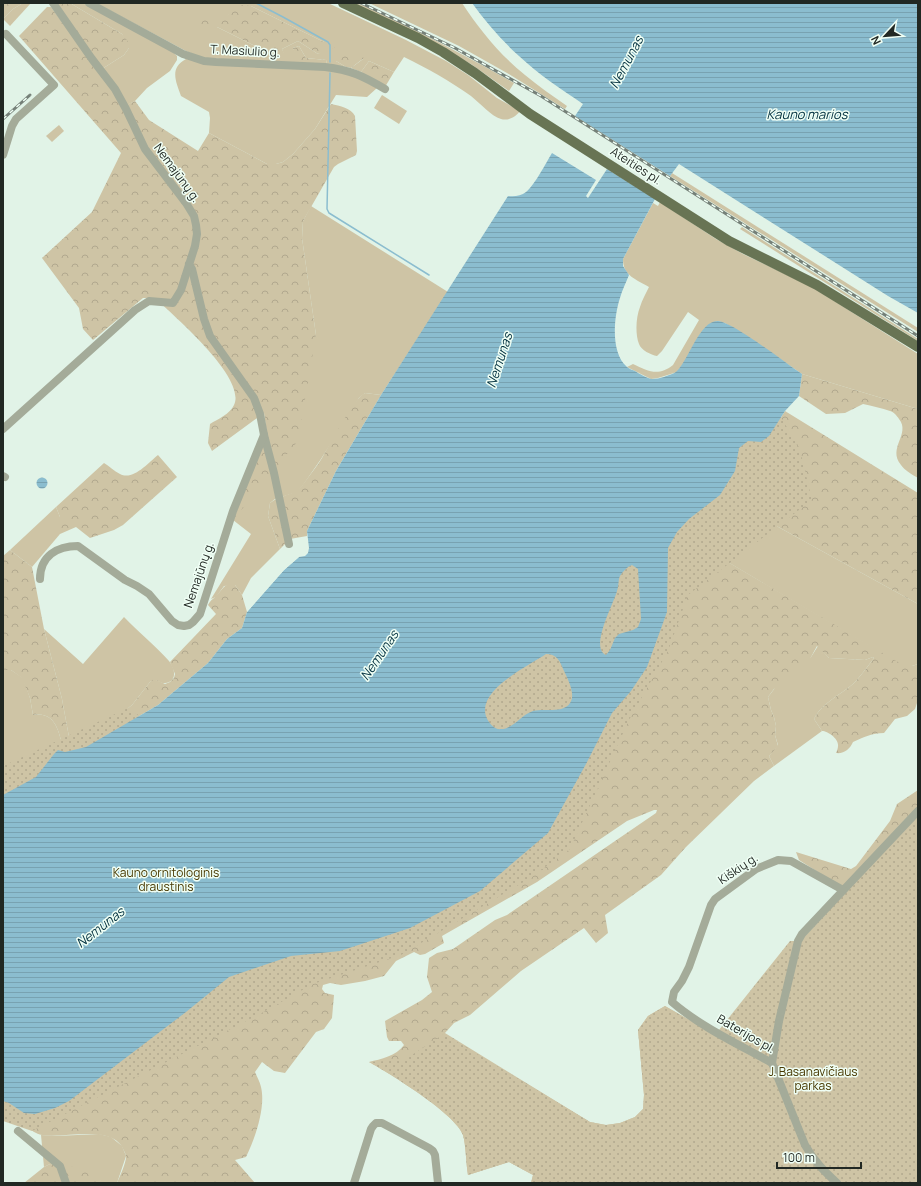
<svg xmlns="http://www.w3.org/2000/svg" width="921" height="1186" font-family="Manrope,sans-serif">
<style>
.grass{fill:#cec4a5;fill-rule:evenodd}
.forest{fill:url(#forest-crowns)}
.park{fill:url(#park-dots)}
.water{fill:url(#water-rules);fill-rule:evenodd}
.pier{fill:#e1f3e7}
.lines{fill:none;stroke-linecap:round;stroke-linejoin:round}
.stream{stroke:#8bbdcf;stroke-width:1.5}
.minor{stroke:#a4ab99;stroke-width:8}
.major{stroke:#687454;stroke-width:10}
.rail-casing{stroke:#758078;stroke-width:3}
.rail{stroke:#f0fff5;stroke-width:1.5;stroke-dasharray:4.5;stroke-linecap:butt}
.labels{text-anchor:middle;stroke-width:3;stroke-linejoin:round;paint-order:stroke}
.street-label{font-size:12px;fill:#212823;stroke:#f0fff5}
.park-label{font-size:12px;fill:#473801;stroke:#f0fff5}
.water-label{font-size:13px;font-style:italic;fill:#033240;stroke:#f0fff5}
</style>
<defs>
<pattern id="forest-crowns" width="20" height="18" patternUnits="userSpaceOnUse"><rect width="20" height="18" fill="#cec4a5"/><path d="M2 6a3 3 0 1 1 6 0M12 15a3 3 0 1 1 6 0" fill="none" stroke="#b1a88e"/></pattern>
<pattern id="park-dots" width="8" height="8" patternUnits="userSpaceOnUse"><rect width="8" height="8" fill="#cec4a5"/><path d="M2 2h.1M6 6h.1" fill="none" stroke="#b1a88e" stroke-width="1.8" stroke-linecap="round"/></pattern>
<pattern id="water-rules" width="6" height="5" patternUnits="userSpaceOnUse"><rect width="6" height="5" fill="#8bbdcf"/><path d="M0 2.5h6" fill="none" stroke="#78a2b1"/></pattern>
</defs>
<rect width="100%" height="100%" fill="#e1f3e7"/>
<g class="grass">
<path d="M23,3H31L10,26L3,19L13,9Z"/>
<path d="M70,3H83L172,51L177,56V60L170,71L147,88L135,101L127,105L102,69L124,55L129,48L122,34Z"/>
<path d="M96,3H328L406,40L446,61L468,75L497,98L520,111C516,117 508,121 501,119C491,116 480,103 471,96C450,81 427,68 404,57L394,72L369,61L361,72L351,68L363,59L336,61L346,67L327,64L326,60L306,58L299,46L293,48L300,63L203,58L186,51ZM251,6L324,42H337L318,54L298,41L282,49L284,55H264L265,51L217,27L228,15Z"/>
<path d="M351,3C365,3 384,15 397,21C437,41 476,61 514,83L509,91L471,64Z"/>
<path d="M369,3H462C479,29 500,55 525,75C538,86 553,96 567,106L565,109L507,73L459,46Z"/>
<path d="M186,59L337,71L350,74L377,88L367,97L336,95L315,129L293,154L283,162L276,164H267L209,133L210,118L209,112L181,96C176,82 169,68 186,59Z"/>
<path d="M382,95L407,111L399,124L374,108Z"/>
<path d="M59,125L64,131L52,142L46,136Z"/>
<path d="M672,173L918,328V332L670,176Z"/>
<path d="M660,202L716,239L743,254L812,287L918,354V409L802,374L764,348L725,323L717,321L677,372L658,378L651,379L627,367L633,364C648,371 658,377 673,365L699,320L688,312L662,351L657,356C651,355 641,350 639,344C635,334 636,317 640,307C642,300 646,293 649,287C636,279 623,276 623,259L653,203L658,206Z"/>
<path d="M311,206L448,292L381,395L365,393L359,398L321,459L303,485L297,492L275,499L270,503L268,516L280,549L251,578L242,595L235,585L224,586L216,597L211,599L251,534L233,520L316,335L302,238L303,221Z"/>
<path d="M742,227L918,339V341L740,229Z"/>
<path d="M720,495L918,604V664L912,666H903L677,532Z"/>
<path d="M56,507L60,517V534L32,567L10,550Z"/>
<path d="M124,617C138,632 156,646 169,661C175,668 178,682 165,683C162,684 157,680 154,680L150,682L132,705L113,720L69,737L62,699L44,629L83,664Z"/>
<path d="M818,646L829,658L865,660L873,657L874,658C868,666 862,674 856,681C843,694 822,702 814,719L822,731L774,766L769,756L778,745L775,735L776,726L774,717L771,710L768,697L789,670L811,657Z"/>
<path d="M3,670H11L23,678L30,698L33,715C57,711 59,734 64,752L3,766Z"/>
<path d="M99,1134L111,1137L122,1146L126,1156L117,1183H101V1181L50,1164L44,1167L41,1135L56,1136Z"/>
</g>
<g class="forest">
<path d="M3,3H23L13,9L3,19Z"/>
<path d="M57,3H70L122,34L129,43V48L124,55L102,69Z"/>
<path d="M232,4L251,6L324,42H337L338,46L318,54L298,41L282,49L285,55H264L265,51L217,27L199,24V17L228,15Z"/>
<path d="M47,7H51L110,87L122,107L135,101L149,120L198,151L209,133L267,164H276L283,162L293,154L315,129L331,104C340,106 351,108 355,116L357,151L356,155L338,164L334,167L303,221L302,238L316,335L298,441L233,520L267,434L264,413L212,451L208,443L210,424C218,419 230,414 234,405C247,378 174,316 155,298H143L93,340L83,329L79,308L42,258L92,212L121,153L19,36Z"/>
<path d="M299,46L306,58L326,60L327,64L300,63L296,58L293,48Z"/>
<path d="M345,50L364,58L351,68L346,67L336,61Z"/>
<path d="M369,61L394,72L385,87L361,72Z"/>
<path d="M802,374L918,409V478C913,475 904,470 901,465C887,448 911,434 899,419C897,416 894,412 890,411C882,408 872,406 863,404L845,413L826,414L799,396Z"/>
<path d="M365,393L381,395L336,471L307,531V536L290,539L280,549L268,516L270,503C282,494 295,496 304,483C310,475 317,466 322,458C330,444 353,399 365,393Z"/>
<path d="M785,411L918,493V604L720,495L769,436Z"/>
<path d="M158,455L177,477L123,525L114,530L90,538L76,527L60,534V517L56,507L104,463C109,466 114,471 120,474C133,481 148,463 158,455Z"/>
<path d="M677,532L903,665L912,666L918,664V700L915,709L907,716L895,719L884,733C872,733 864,737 853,742C850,749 844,754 836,753C837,751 838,748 838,746C839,739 828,731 822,731L814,719C822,702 843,694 856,681C862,674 868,666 874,658L873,657L865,660L829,658L817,646L811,657L799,671L789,670V678L786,685L774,689L768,697L771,710L774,717L776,726L775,735L778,746L769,756L774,766L754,781L686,847L661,875L605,915L608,933L596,943L584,928L521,971L470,1015L454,1023L445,1033L590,1122L606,1125L620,1123L635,1117L643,1109L644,1095L638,1030L648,1016L665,1006L766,1064L531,1183L533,1175L509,1162L468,1175C466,1164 466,1145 463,1135C456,1114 389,1073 369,1062C381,1059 396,1056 404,1045L401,1041H389L387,1037L385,1021L422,1000L432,992L427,977L429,958L437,953L453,949L495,920L507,915L656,813L657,810H654L627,821L537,882L442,936L444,943L425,954L420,955L414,952L396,961L384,976L365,981L341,985L330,983L323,985L322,989L325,993L334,995L332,1018L324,1029L316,1032L285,1073L274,1071L262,1062L255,1072C257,1077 260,1082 261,1087C266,1107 255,1139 246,1157L235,1160L255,1183H117C120,1176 126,1163 126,1157C126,1156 125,1152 124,1151C114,1123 65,1139 42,1135C36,1134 31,1130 26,1126Z"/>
<path d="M10,550L32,567L44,629L62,699L69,737L113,720L132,705L150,682L154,679L165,684L170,682L174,678L175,674L170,662L216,614L208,605C212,598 213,600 217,595C224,588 224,583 235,585L242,595L247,612L242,628L227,639L208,663L158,705L86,747L64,752C59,734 57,711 33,715L30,698L22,678L11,670H3V556Z"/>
<path d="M918,790V807L843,888L799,860L796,852L851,869L856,866L890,821L897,804Z"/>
<path d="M50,1164L81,1168L94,1172L101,1181V1183H24L44,1167Z"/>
</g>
<g class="park">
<path d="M781,417L800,450L812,500L688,595L668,651L629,720L570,849L532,877L401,955L313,984L260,1014L32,1131L3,1121V766L128,708L144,719Z"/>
<path d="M918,815V1183H531L533,1175L509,1162L468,1175C466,1164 466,1145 463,1135C456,1114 389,1073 369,1062L404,1060L444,1034L590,1122L606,1125L620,1123L635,1117L643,1109L644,1095L638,1030L648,1016L665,1006L715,1035L790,941H796L806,935Z"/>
</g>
<g class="water">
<path d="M472,3H918V313L888,296L679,164L670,176L575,116L583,104C561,89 538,74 519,56C501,40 486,22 472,3Z"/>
<path d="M552,153L596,180L586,196L588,198L607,169L655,199L623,259V266L629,275C626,283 622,290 620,298C614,316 610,353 627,367C629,369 633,370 635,371C640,374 646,378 652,379C656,379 660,378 664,377C668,375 674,374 677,371C689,359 700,320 718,321C733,322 787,364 802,374L799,396L785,411L769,436L761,442L748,441L739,448L735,471L720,495L689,519L677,532L668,548L667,612L647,667L631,691L612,713L586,764L548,833L480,891L410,928L340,951L291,956L229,977L186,1012L69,1101L55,1108L35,1114L24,1113L9,1103L3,1101V795L36,777L54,754L58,750L65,752L86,747L158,705L208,663L227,639L242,628L247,612L284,570L299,557L305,556L308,553L309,548L307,531L336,471L381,395L508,196C514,197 521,196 526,192C534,186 546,163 552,153ZM632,565L638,569L641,619L638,627L633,630L619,634L615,638L610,650L606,655C589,648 614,603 617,591C619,586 618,580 620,576C623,571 627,567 632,565ZM546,654C557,654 560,661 564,671C568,679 576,695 570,703C563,714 544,708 533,711C521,715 513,729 501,729C496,730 492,726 489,722C469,693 529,666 546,654Z"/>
<circle cx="42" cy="483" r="5.5"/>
</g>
<path class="pier" d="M298,556L299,557L284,570L247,612V610L282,568Z"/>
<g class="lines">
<g class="stream">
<path d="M256,3L283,17L328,42L330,45V62"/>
<path d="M330,73L327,209L329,213L429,275"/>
</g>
<g class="minor">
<path d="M89,3L183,54L204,61L216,62L325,67C351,70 363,76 385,89"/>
<path d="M3,155L12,126L16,119L54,85L6,34"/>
<path d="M189,264L192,269L204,319L210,336L254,398L260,414L264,435L274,473L289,544"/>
<path d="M3,429L135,310L149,301L173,303L181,290L195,246L197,234L196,225L194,216L186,203L145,149L126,109L115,89L92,59L53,3"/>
<path d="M3,476L5,477"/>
<path d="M40,579C40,556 57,546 78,546L125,580L137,586L149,594L172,621L178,625L184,626L189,625L193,622L200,614L233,511L264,435"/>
<path d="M772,1063L779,1021L798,941L802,934L918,811"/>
<path d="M18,1131L60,1166L66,1183"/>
<path d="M354,1183L371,1129L373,1126L376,1123H382L429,1148L433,1151L435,1155L438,1183"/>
<path d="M837,1183C824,1171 814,1161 805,1145L772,1063C738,1044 701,1027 672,1002L674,992L682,981L689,967L711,905L715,899L756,869L778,860L791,861L843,890"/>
</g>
<path class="major" d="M343,3L418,38L443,52L475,73L530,114L729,241L817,285L918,347"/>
<g class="rail-casing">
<g id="rail">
<path d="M361,3L455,48L541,96L918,336"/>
<path d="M3,119L30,95"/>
</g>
</g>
<use href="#rail" class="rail"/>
</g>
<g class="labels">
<g class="street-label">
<text transform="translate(245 51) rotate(3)" y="4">T. Masiulio g.</text>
<text transform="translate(636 166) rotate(33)" y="4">Ateities pl.</text>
<text transform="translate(177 173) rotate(54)" y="4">Nemajūnų g.</text>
<text transform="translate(199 575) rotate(-71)" y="4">Nemajūnų g.</text>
<text transform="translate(738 869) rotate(-34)" y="4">Kiškių g.</text>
<text transform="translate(746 1034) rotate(30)" y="4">Baterijos pl.</text>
</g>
<g class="park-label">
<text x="166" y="877">Kauno ornitologinis<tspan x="166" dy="14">draustinis</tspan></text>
<text x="813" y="1076">J. Basanavičiaus<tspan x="813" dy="14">parkas</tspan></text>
</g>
<g class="water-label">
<text transform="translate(626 62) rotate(-62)" y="5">Nemunas</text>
<text x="807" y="119">Kauno marios</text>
<text transform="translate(499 360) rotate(-72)" y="5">Nemunas</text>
<text transform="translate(379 655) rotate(-56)" y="5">Nemunas</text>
<text transform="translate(100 927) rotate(-38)" y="5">Nemunas</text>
</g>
</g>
<rect width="921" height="1186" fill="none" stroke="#212823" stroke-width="8"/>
<g transform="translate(885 36) rotate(244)" stroke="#f0fff5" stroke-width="3" paint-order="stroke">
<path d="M0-3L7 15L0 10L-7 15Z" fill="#212823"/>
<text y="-6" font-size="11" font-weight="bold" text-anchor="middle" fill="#212823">N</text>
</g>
<path d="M777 1162v6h84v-6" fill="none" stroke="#212823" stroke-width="2"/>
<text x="783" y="1162" font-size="12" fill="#212823" stroke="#f0fff5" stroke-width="3" paint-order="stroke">100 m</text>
</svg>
